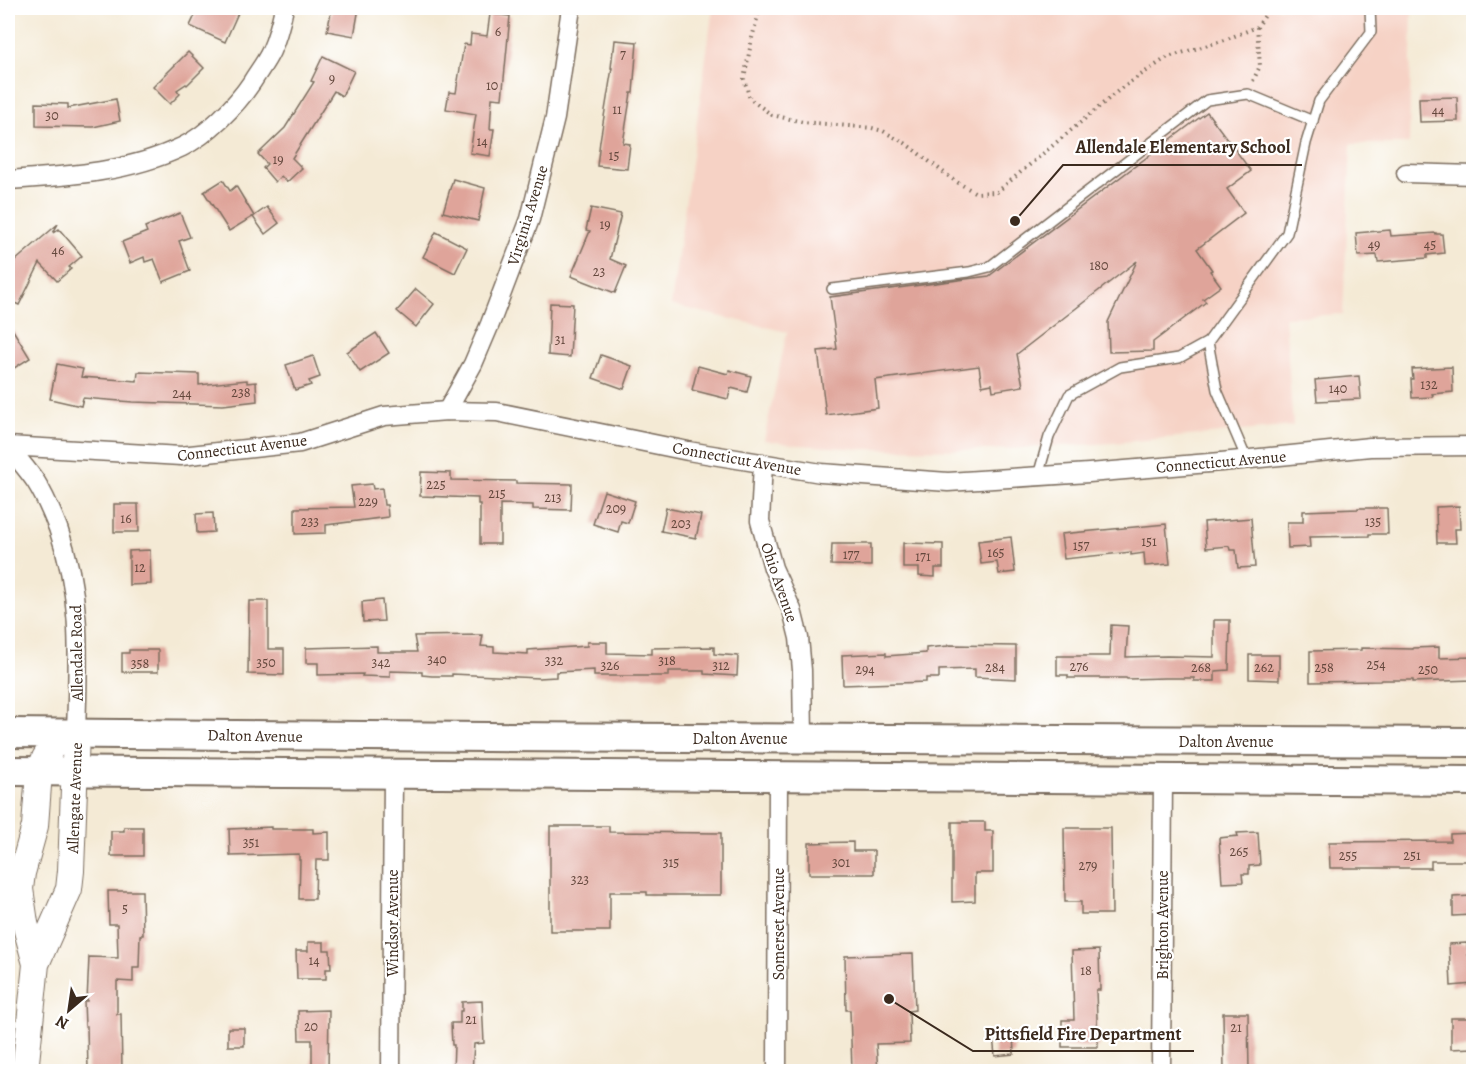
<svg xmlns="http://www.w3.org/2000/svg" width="1481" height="1079" font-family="Alegreya,serif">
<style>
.built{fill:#f6d2c5}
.building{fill:#dfa49a}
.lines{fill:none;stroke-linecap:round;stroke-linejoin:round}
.lane-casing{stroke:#7c6d5e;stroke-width:12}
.street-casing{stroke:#7c6d5e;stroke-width:21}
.secondary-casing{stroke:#7c6d5e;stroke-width:28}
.primary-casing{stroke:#7c6d5e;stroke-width:32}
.path{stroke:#7c6d5e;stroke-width:4;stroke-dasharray:1.5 4.5;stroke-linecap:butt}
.lane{stroke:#fff;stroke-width:9}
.street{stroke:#fff;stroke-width:18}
.secondary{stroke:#fff;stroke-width:26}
.primary{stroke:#fff;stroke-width:28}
.labels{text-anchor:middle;stroke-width:4.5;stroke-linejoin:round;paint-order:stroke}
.number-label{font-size:14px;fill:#64483d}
.street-label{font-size:16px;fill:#3b2a1e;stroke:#fff}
.leader{fill:none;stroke:#3b2a1e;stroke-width:2}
.callout-dot{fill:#3b2a1e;stroke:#fff;stroke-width:2}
.callout-label{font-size:18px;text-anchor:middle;font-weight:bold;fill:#3b2a1e;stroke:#fff;stroke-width:4.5;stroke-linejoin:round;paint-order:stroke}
</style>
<rect width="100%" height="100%" fill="#fff"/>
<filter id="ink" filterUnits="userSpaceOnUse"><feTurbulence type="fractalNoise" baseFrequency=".0167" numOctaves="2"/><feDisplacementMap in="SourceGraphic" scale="12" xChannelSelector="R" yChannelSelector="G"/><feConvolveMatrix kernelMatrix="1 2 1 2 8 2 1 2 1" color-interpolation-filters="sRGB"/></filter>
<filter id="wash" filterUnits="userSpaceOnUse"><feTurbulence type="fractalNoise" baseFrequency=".008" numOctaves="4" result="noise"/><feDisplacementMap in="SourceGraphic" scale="24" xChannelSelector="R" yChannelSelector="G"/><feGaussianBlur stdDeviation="1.35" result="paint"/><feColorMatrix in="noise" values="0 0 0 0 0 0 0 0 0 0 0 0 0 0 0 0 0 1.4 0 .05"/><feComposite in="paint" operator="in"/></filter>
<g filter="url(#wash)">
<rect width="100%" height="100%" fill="#f4ead5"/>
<path class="built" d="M713,8H1412L1409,144H1351L1343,314L1285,317L1293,426L1113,443L990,450L862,449L798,445L764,440L787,332L671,305Z"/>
<g id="blocks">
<g class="building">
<path d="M212,8H226L238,13L225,42L190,26L198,9L209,14Z"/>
<path d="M332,8H359L354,36L327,31Z"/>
<path d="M490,14L510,16L502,99L492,98L490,129H494L490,156L470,153L476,114L446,109L449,92L456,93L464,44L470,45L471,34L487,36Z"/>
<path d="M615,40L637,42L633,93H631L623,143L630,144L627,169L597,166L600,141L612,68H611L613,50H614Z"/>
<path d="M188,52L204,68L187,85L186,84L177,90L180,94L170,104L153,87Z"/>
<path d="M323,56L354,71L342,96L334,91L292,158L302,168L287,182L281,176L275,182L263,168L267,164L258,154L285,128L314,82L311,81Z"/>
<path d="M1457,97L1458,121L1420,122L1419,98Z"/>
<path d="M116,99L120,121L93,127L36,126V103L68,104V108Z"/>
<path d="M1207,112L1251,171L1227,189L1244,213L1197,249L1212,270L1210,271L1221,286L1203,299L1206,302L1153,342V351L1109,352L1108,322L1137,261L1017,354L1023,386L993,391L992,384L982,386L979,366L875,380L878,408L826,415L818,351L837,349L830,297L989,276Z"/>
<path d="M453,179L485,188L478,221L443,212Z"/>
<path d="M223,180L230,191L236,186L254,216L229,231L204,192Z"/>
<path d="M267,207L279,223L265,234L253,217Z"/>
<path d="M591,208L621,214L610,259L626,266L615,293L571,276L590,231L586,230Z"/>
<path d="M180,213L190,237L179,241L190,271L163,282L154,259L145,262L144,257L130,263L122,242L147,232L145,227Z"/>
<path d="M58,224L53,233L59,229L82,256L69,267L71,269L57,281L40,263L19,305L8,300V258L15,261Z"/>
<path d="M1390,230L1391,236L1436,233V234H1442L1444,253L1427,255V258L1378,262L1377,255L1358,256L1356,233Z"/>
<path d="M436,232L467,248L455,273L423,257Z"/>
<path d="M416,289L434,304L416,327L397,311Z"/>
<path d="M550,303L573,304L570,357L548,355Z"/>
<path d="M8,322L30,358L8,372Z"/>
<path d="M376,333L389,353L360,372L347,352Z"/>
<path d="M601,355L632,366L624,389L593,378Z"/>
<path d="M313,356L320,377L309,381L311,385L295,390L286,365Z"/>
<path d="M57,364L83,369L81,377L137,381L138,372L199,374V385L247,380V383L256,382L257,401L223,405L133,402L83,398L81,406L50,399Z"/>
<path d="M698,366L728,374L729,370L751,376L747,392L731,388L728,399L692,390Z"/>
<path d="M1452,367L1453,392L1432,394L1433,397L1412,398L1411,379H1413L1412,369Z"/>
<path d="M1359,376L1361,399L1317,401L1315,380Z"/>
<path d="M421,472L451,473V480L516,481V483L572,484L571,510L533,509V505L500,504V544H480V504H478V498L420,496Z"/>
<path d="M372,484L373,489L382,488L384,505H387L388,517L326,525V533L295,534V508L354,507L351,486Z"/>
<path d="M604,491L635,501L628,523L621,521L618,532L593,524Z"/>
<path d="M114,504H138L139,532H114Z"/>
<path d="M1459,506L1460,529H1455L1456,543H1437L1436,507Z"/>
<path d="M666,508L701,515L696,538L661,531Z"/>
<path d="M1358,508H1387L1388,534H1369V536L1309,537L1310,547L1288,548L1287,522H1303V511L1358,509Z"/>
<path d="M213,513L214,532L197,533L196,514Z"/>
<path d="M1251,518L1255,567L1238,568L1236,550H1230L1229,546L1206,548L1204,522Z"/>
<path d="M1166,524L1170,564L1145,566L1144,553L1131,555V552L1064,559L1061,534Z"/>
<path d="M1011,537L1015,572L999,574L997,562L981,564L978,541Z"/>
<path d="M903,543L943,544V568H935V577L919,576V568H903Z"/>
<path d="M832,544H871V566L831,565Z"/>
<path d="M150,550L151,584L129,585V551Z"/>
<path d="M382,600L384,621L363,622L362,602Z"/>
<path d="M249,601H268V649H284V675L248,674Z"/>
<path d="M1214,620H1230L1229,670L1215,671V681H1194V678H1165L1127,679L1126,678H1068V675H1057V656H1110L1111,625L1128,626L1126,657L1167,656L1214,657Z"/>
<path d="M483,635L481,646L494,647V652L528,654V650L587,646V642H607V653L652,654V648L714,647V654L738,656L737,676L704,674V671H669V676H594V670L556,672V677L539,678L452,674V676H432L422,675V672L390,671V677L362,676L363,674L318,675V663H306V648L377,646V652H417L414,636Z"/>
<path d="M948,645L1016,646V679L975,677V669L939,670V678H926V682L843,685L842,655L886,653V656L926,653V648L948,646Z"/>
<path d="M1439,647V658L1473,657V680L1413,682V680H1381L1380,681L1310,682V651L1361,650V648L1413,649V648Z"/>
<path d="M129,650H158V672H122V653H129Z"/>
<path d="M1249,655H1279V680L1249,679Z"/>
<path d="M952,822H985V831H993V873H975V901L952,902Z"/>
<path d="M550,826H609V832L721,833V895H647V892H610V931H550Z"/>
<path d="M124,827H143V856H111V831H124Z"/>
<path d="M271,827V829H313V833L329,832V860H316L315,899H299L300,860H299V854L230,856L229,829Z"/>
<path d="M1064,828H1111L1112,914H1081V902H1065Z"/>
<path d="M1258,832L1260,865L1249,866V874H1242L1243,882L1222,883L1219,838L1238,836L1237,833Z"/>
<path d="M1473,833V861H1431V868H1330L1329,842L1450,841V834Z"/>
<path d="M853,842V851H874V874H809V843Z"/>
<path d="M108,891H142L143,935H140L139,968H133V982L117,981V1014H121L122,1071H88L87,1026H85L84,1001H87L89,957L118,958L117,924H109Z"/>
<path d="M1471,896V915L1453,916V897Z"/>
<path d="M308,942H324V950H330L331,969H326V979H297L296,951H308Z"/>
<path d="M1467,943L1468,955L1473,954V984L1451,986L1449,944Z"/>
<path d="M1099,950L1100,990H1096L1098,1047H1062V1020H1074L1072,951Z"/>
<path d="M913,954L915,1010L909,1011L910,1043L876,1044L878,1071H852L850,1010H846L845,956Z"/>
<path d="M482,1001L484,1043L474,1044L472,1071H453L454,1045H452L451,1023H460V1011H462V1002Z"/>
<path d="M329,1010L328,1071H312V1040H299L298,1011Z"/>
<path d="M1223,1013H1248L1249,1071H1224Z"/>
<path d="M1451,1018H1473V1048L1451,1049Z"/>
<rect x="228" y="1028" width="16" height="18"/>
<path d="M1013,1034L1014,1054L995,1056L993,1036Z"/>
</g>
</g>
</g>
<g filter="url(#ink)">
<use href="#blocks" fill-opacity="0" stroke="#7c6d5e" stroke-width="1.5"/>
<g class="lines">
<g class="lane-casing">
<g id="lane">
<path d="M832,289L969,272L989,267L1207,100L1248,94L1313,121"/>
<path d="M1247,460L1217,390L1208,342L1287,233L1306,143L1319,101L1371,32L1370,8"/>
<path d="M1038,476L1049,437L1069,395L1120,367L1179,358L1208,342"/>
</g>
</g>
<g class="street-casing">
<g id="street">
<path d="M1406,173L1474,175"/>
<path d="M8,180C67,176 127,173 182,147C207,135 236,106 252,82C258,72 266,62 271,51C277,38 281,22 284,8"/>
<path d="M447,411L473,364L490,324L530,219L555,118L571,8"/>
<path d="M8,446L181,456L300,443L384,416L447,411L497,412L688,451L821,473L948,482L1089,473L1221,462L1370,447L1474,446"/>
<path d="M8,446C17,458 28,470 36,482C45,496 52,513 58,528C83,598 78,661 76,733"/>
<path d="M763,463L760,521L773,568L792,610L799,638L802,670L803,738"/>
<path d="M391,1072L393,774"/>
<path d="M777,1072L778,776"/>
<path d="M1161,1072L1163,778"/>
</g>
</g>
<g class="secondary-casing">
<path id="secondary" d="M25,1072L36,964L69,889L71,871L76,733L61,739L52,747L45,758L39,772L35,826L22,873L20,889L25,923L36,964"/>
</g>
<g class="primary-casing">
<g id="primary">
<path d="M8,733L487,737L1474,742"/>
<path d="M8,771L1474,781"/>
</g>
</g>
<g class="path">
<path d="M760,8L752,38L744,79L750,99L772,115L803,122L872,128L883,131L905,143L955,181L976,193L997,192L1124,86L1168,57L1222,41L1257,27L1270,8"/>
<path d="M1253,81L1260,66L1257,27"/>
</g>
<use href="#lane" class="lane"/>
<use href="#street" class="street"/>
<use href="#secondary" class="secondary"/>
<use href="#primary" class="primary"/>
</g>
</g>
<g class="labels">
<g class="number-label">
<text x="498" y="36">6</text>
<text x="623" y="59">7</text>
<text x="332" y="83">9</text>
<text x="492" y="90">10</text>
<text x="617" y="114">11</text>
<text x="1438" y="115">44</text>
<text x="52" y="120">30</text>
<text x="482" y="146">14</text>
<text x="614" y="160">15</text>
<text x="278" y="164">19</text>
<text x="605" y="229">19</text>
<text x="1374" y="249">49</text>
<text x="1430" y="249">45</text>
<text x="58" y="255">46</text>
<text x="1099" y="270">180</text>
<text x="599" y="276">23</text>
<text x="560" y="344">31</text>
<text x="1429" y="389">132</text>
<text x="1338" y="393">140</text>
<text x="241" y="397">238</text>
<text x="182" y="398">244</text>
<text x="436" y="489">225</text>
<text x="497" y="498">215</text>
<text x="553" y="502">213</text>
<text x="368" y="506">229</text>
<text x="616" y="513">209</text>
<text x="126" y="523">16</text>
<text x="310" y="526">233</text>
<text x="1373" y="526">135</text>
<text x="681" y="528">203</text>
<text x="1149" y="546">151</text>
<text x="1081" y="550">157</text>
<text x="996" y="557">165</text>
<text x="851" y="559">177</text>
<text x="923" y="561">171</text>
<text x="140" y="572">12</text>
<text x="437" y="664">340</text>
<text x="554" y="665">332</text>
<text x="667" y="665">318</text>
<text x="266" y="667">350</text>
<text x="381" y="667">342</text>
<text x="140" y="668">358</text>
<text x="1376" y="669">254</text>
<text x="610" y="670">326</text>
<text x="721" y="670">312</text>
<text x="1079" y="671">276</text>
<text x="995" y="672">284</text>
<text x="1201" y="672">268</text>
<text x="1264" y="672">262</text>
<text x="1324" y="672">258</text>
<text x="865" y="674">294</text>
<text x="1428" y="674">250</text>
<text x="251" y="847">351</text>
<text x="1239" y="856">265</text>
<text x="1348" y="860">255</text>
<text x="1412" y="860">251</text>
<text x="671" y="867">315</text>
<text x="841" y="867">301</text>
<text x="1088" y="870">279</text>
<text x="580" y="884">323</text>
<text x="125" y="913">5</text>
<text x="314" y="965">14</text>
<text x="1086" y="975">18</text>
<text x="471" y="1024">21</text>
<text x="311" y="1031">20</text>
<text x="1236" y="1032">21</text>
</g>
<g class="street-label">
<text transform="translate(527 215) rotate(-73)" y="6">Virginia Avenue</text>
<text transform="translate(242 447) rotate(-7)" y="6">Connecticut Avenue</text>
<text transform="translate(737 458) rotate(10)" y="6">Connecticut Avenue</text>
<text transform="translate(1221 461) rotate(-5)" y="6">Connecticut Avenue</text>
<text transform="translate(780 582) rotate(71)" y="6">Ohio Avenue</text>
<text transform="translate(76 653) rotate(-91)" y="6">Allendale Road</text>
<text transform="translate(255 735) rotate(1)" y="6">Dalton Avenue</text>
<text x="740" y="744">Dalton Avenue</text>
<text x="1226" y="747">Dalton Avenue</text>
<text transform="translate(74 798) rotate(-88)" y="6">Allengate Avenue</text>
<text transform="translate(392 923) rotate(-90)" y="6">Windsor Avenue</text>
<text transform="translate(778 924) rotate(-90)" y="6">Somerset Avenue</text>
<text transform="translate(1162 925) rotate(-90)" y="6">Brighton Avenue</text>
</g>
</g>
<path class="leader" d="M1015 221L1063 165H1302M889 999L973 1051H1194"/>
<g class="callout-dot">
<circle cx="1015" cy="221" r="6"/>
<circle cx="889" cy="999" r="6"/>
</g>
<g class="callout-label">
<text x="1183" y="153">Allendale Elementary School</text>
<text x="1083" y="1040">Pittsfield Fire Department</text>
</g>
<rect width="1481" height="1079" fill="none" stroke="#fff" stroke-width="30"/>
<g transform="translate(69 1010) rotate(209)" stroke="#ffffff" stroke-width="4.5" paint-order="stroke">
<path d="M0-4.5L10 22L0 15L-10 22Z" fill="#3b2a1e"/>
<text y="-9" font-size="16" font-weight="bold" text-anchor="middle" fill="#3b2a1e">N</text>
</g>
</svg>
